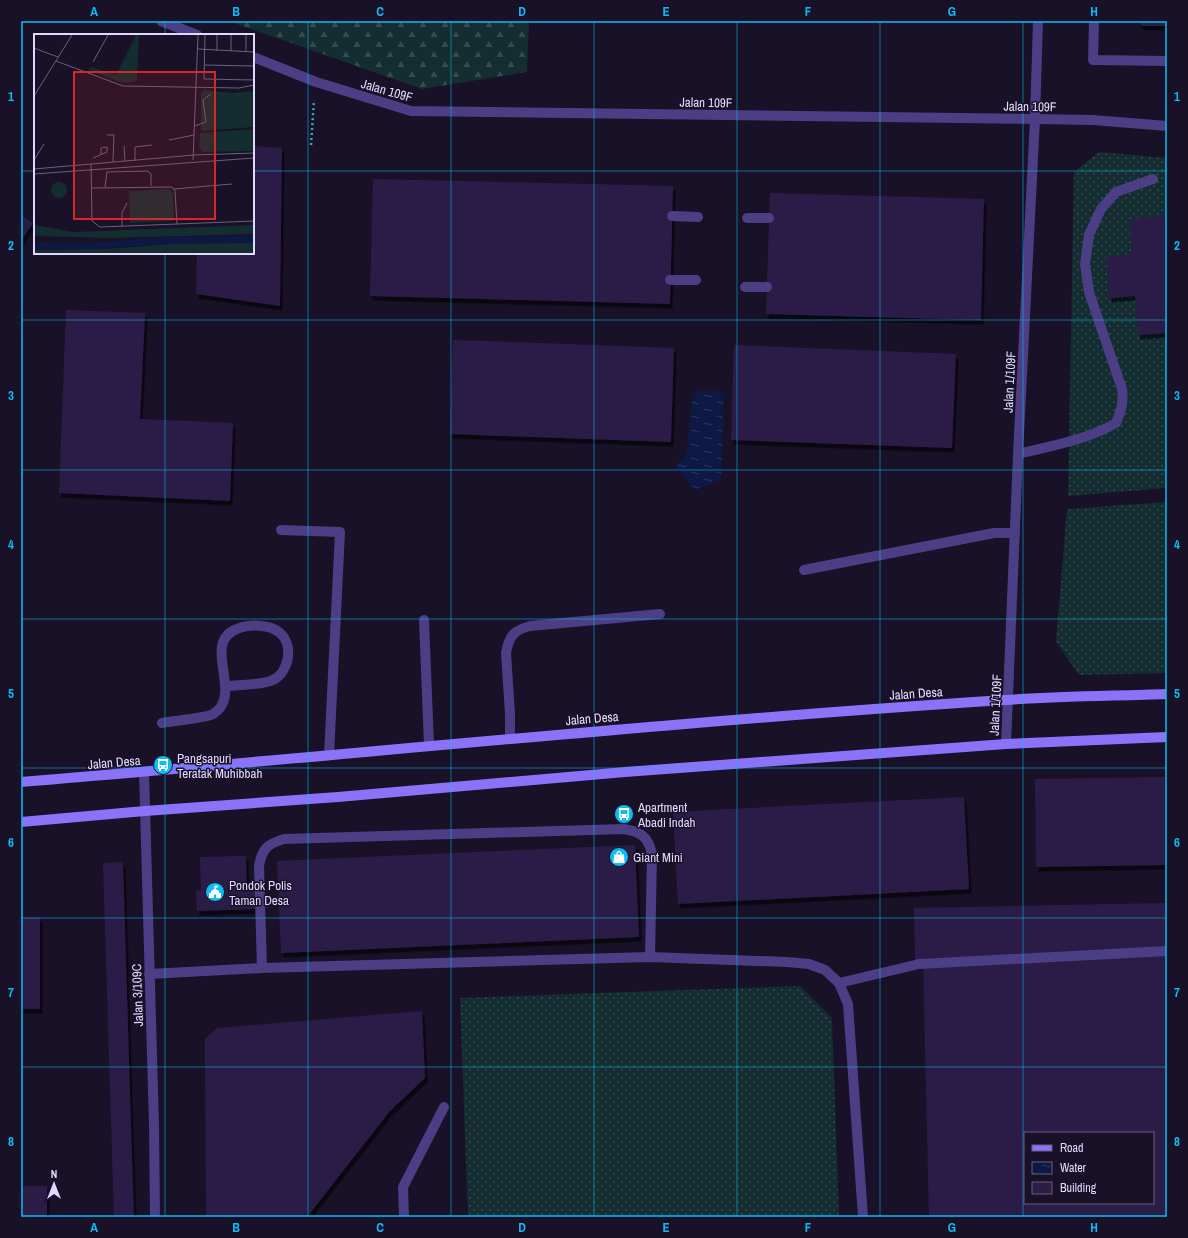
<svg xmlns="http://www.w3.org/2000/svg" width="1188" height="1238" font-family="'Archivo Narrow',sans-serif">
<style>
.grass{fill:url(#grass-dots)}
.forest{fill:url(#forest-firs)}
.water{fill:url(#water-ripples)}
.building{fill:#2c1d47;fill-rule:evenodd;filter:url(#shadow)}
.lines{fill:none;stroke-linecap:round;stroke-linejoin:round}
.path{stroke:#35aab5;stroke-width:2.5;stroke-dasharray:2 3;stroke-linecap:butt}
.service{stroke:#4b3e84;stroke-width:10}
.minor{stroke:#4b3e84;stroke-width:10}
.tertiary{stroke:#4b3e84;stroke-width:10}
.secondary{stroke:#8a73f9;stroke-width:10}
.grid{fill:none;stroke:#0cbcf5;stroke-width:1;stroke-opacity:0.55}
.labels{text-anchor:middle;stroke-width:3;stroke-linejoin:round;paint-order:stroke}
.street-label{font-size:13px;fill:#e2d8fd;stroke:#181127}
.poi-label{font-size:13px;fill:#e2d8fd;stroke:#181127;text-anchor:start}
.inset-road{fill:none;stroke:#69617d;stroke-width:1}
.view{fill:#d62828;fill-opacity:0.15;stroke:#d62828;stroke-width:2}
.inset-edge{fill:none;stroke:#e2d8fd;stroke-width:2}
.neatline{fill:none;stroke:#0cbcf5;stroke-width:1.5}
.grid-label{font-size:13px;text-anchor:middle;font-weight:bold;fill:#0cbcf5}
</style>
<defs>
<pattern id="grass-dots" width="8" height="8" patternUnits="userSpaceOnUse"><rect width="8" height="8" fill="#142d31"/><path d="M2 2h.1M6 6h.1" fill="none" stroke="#364b50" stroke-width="1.8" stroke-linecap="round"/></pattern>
<pattern id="forest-firs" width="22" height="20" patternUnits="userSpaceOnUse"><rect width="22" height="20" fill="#142d31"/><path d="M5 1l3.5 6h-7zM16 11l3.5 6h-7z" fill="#364b50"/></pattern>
<pattern id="water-ripples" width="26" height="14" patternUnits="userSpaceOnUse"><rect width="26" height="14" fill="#0d1944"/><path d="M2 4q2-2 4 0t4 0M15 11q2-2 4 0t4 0" fill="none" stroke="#303a60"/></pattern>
<filter id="shadow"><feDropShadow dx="2.5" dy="4.5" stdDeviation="0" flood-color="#0009"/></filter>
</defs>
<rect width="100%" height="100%" fill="#181127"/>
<g class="grass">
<path d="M1099,152L1167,158V488L1068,496L1074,172Z"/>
<path d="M1167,502V673L1079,675L1056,642L1067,509Z"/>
<path d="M800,986L832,1018L839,1217H468L460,998Z"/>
</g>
<path class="forest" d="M228,21H352L355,22L356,21H529L527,72L422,89Z"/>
<path class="water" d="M693,391H724L721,480L695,490L675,466L686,455Z"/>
<g class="building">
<path d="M1137,21H1167V26H1142Z"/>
<path d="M253,146L282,148L280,306L196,294L197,253H253Z"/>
<path d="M373,179L673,186L670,304L370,296Z"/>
<path d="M770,193L984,199L981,320L766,314Z"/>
<path d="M21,215L33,223L21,241Z"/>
<path d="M1167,216V333L1138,335L1135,296L1109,298L1106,256L1132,254L1129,219Z"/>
<path d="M66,310L145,313L140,419L233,423L230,501L59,493Z"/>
<path d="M453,340L674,348L671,442L450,434Z"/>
<path d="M734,345L956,354L952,448L731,440Z"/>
<path d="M1167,777V865L1036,867L1035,779Z"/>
<path d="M964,797L969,889L678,904L673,812Z"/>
<path d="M635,845L639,937L281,953L277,861Z"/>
<path d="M246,856L247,889H255V909L197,911L196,891L201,890L200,857Z"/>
<path d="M123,862L131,1126L134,1217H114L103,863Z"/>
<path d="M1167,903V1217H929L923,960H915L914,908ZM1025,1133H1153V1203H1025Z"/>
<rect x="21" y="917" width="19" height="92"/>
<path d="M422,1011L425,1078L390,1111L307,1217H206L205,1039L217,1028Z"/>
<rect x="21" y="1186" width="26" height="31"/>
</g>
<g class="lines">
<path class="path" d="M311,145L314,100"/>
<g class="service">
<path d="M1094,21L1093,60L1167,61"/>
<path d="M672,216L698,217"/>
<path d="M747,218H769"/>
<path d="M670,280H696"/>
<path d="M745,287H767"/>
<path d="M1018,454C1051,446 1087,440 1116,423C1121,411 1124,402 1122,389L1089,292L1085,264L1089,235L1101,209L1116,192L1153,179"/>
<path d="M281,530L340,532L329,755"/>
<path d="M804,570L994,533H1015"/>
<path d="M424,620L429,745"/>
<path d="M162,723C172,721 207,718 213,714C245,695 200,643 237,629C249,624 270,624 280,633C294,645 289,672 273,680C263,685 238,685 225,686"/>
<path d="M510,738V714L506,653C509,636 514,630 530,626L660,614"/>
<path d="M262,968L259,866C262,849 267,844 284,839L624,829C642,832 648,837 652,854L650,957"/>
<path d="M149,974L262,968L650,957L787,962L809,964L825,970L839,983L848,1004L863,1217"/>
<path d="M839,983L919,964L1167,951"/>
<path d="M404,1217L403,1187L444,1107"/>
</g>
<g class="minor">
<path d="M1006,744L1018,454L1035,119L1038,21"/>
<path d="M144,772L154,1126L155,1217"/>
</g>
<g class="tertiary">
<path d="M161,21L197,35"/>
<path d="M253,57L316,82L411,111L1035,119L1093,120L1167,126"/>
</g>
<g class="secondary">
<path d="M21,782C349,755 677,721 1005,700C1059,696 1113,696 1167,694"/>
<path d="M21,822L145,811L338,797L625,772L1006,744L1167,737"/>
</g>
</g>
<path class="grid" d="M165,21V35M308,21V1217M451,21V1217M594,21V1217M737,21V1217M880,21V1217M1023,21V1217M21,171H35M253,171H1167M165,253V1217M21,320H1167M21,470H1167M21,619H1167M21,768H1167M21,918H1167M21,1067H1167"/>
<defs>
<g id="bus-disc" transform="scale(1)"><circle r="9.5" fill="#0cbcf5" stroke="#181127"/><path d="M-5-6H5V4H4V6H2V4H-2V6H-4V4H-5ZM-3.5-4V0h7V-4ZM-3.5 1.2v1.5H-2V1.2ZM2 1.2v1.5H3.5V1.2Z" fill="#fff"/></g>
<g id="shop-disc" transform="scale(1)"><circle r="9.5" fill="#0cbcf5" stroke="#181127"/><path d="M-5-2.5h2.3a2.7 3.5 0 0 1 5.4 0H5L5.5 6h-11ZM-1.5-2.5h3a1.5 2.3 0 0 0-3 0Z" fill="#fff"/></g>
<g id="civic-disc" transform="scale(1)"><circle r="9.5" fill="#0cbcf5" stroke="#181127"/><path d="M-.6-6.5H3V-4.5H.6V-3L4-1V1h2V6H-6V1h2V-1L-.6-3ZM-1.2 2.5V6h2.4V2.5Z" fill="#fff"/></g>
</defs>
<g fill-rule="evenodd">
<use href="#bus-disc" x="163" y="765"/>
<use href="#bus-disc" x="624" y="814"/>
<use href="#shop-disc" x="619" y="857"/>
<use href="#civic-disc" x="215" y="892"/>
</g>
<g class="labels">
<g class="street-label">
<text transform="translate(387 90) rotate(16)" y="5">Jalan 109F</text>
<text transform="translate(706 102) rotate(1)" y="5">Jalan 109F</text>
<text transform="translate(1030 106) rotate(1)" y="5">Jalan 109F</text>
<text transform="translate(1009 382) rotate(-87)" y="5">Jalan 1/109F</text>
<text transform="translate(916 693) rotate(-4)" y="5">Jalan Desa</text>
<text transform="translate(995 705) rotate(-87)" y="5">Jalan 1/109F</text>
<text transform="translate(592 718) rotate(-5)" y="5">Jalan Desa</text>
<text transform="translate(114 762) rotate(-5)" y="5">Jalan Desa</text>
<text transform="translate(137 995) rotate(-92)" y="5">Jalan 3/109C</text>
</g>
<g class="poi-label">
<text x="177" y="763">Pangsapuri<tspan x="177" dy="15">Teratak Muhibbah</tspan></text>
<text x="638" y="812">Apartment<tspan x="638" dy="15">Abadi Indah</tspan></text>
<text x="633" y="862">Giant Mini</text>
<text x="229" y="890">Pondok Polis<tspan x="229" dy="15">Taman Desa</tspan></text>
</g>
</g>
<g transform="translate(34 34)">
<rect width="220" height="220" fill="#181127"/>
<path d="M170,56L198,59L220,57V93L167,97V59ZM220,95V117L168,118L165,114L166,99ZM135,155L139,159L140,187L96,189L95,157Z" fill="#142d31"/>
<path d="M102,1H105L103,47L90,49L54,36L57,33L82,41ZM0,191L40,198L220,191V200L76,204L0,202ZM150,209H220V219H0V216L72,215Z" fill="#142d31"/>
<path d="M17 156a8 8 0 1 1 16 0a8 8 0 1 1-16 0Z" fill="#142d31"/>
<path d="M220,202V209L137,210L62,215H0V208L55,209L136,203Z" fill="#0d1944"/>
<path class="inset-road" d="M171,1L170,45L220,46M0,14L24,23M164,15L220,18M183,17V1M197,17V1M212,18V1M22,27L89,52L205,54L220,51M59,28L74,1M170,31L220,32M0,62L38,1M161,92L172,88L169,66L177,60M73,101H80L79,128M135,106L160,101M90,112L91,127M59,124L73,118V113L67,114V120M0,126L10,110M101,126V113L118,111M159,126L164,1M57,130L58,187L66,193L220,187M0,135L160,121L220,119M0,140L220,124M71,153L73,138L114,137L117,140V152M58,154L138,153L141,157L143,190M140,155L198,150M88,193V179L93,169"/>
<path class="view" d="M40,38H181V185H40Z"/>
<rect width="220" height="220" class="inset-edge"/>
</g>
<rect width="1188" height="1238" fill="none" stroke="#181127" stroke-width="44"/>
<rect x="1024" y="1132" width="130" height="72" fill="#181127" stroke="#69617d"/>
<rect x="1032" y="1145" width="20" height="6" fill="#8a73f9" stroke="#69617d"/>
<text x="1060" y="1152" font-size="12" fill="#e2d8fd">Road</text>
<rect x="1032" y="1162" width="20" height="12" fill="url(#water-ripples)" stroke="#69617d"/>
<text x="1060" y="1172" font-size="12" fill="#e2d8fd">Water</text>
<rect x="1032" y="1182" width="20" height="12" fill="#2c1d47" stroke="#69617d"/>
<text x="1060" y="1192" font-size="12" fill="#e2d8fd">Building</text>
<g transform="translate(54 1184)" stroke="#181127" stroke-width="3" paint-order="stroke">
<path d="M0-3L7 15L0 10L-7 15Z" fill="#e2d8fd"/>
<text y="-6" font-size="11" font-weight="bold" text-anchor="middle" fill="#e2d8fd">N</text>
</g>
<rect x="22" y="22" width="1144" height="1194" class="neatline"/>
<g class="grid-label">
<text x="94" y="16">A</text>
<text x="236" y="16">B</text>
<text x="380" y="16">C</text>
<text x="522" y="16">D</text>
<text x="666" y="16">E</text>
<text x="808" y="16">F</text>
<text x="952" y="16">G</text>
<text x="1094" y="16">H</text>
<text x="11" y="101">1</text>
<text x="1177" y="101">1</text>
<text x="11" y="250">2</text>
<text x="1177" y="250">2</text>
<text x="11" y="400">3</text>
<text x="1177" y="400">3</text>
<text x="11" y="549">4</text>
<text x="1177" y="549">4</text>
<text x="11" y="698">5</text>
<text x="1177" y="698">5</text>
<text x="11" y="847">6</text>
<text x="1177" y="847">6</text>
<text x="11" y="997">7</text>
<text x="1177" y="997">7</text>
<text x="11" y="1146">8</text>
<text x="1177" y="1146">8</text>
<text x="94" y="1232">A</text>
<text x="236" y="1232">B</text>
<text x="380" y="1232">C</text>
<text x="522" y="1232">D</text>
<text x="666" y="1232">E</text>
<text x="808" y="1232">F</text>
<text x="952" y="1232">G</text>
<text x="1094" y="1232">H</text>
</g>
</svg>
